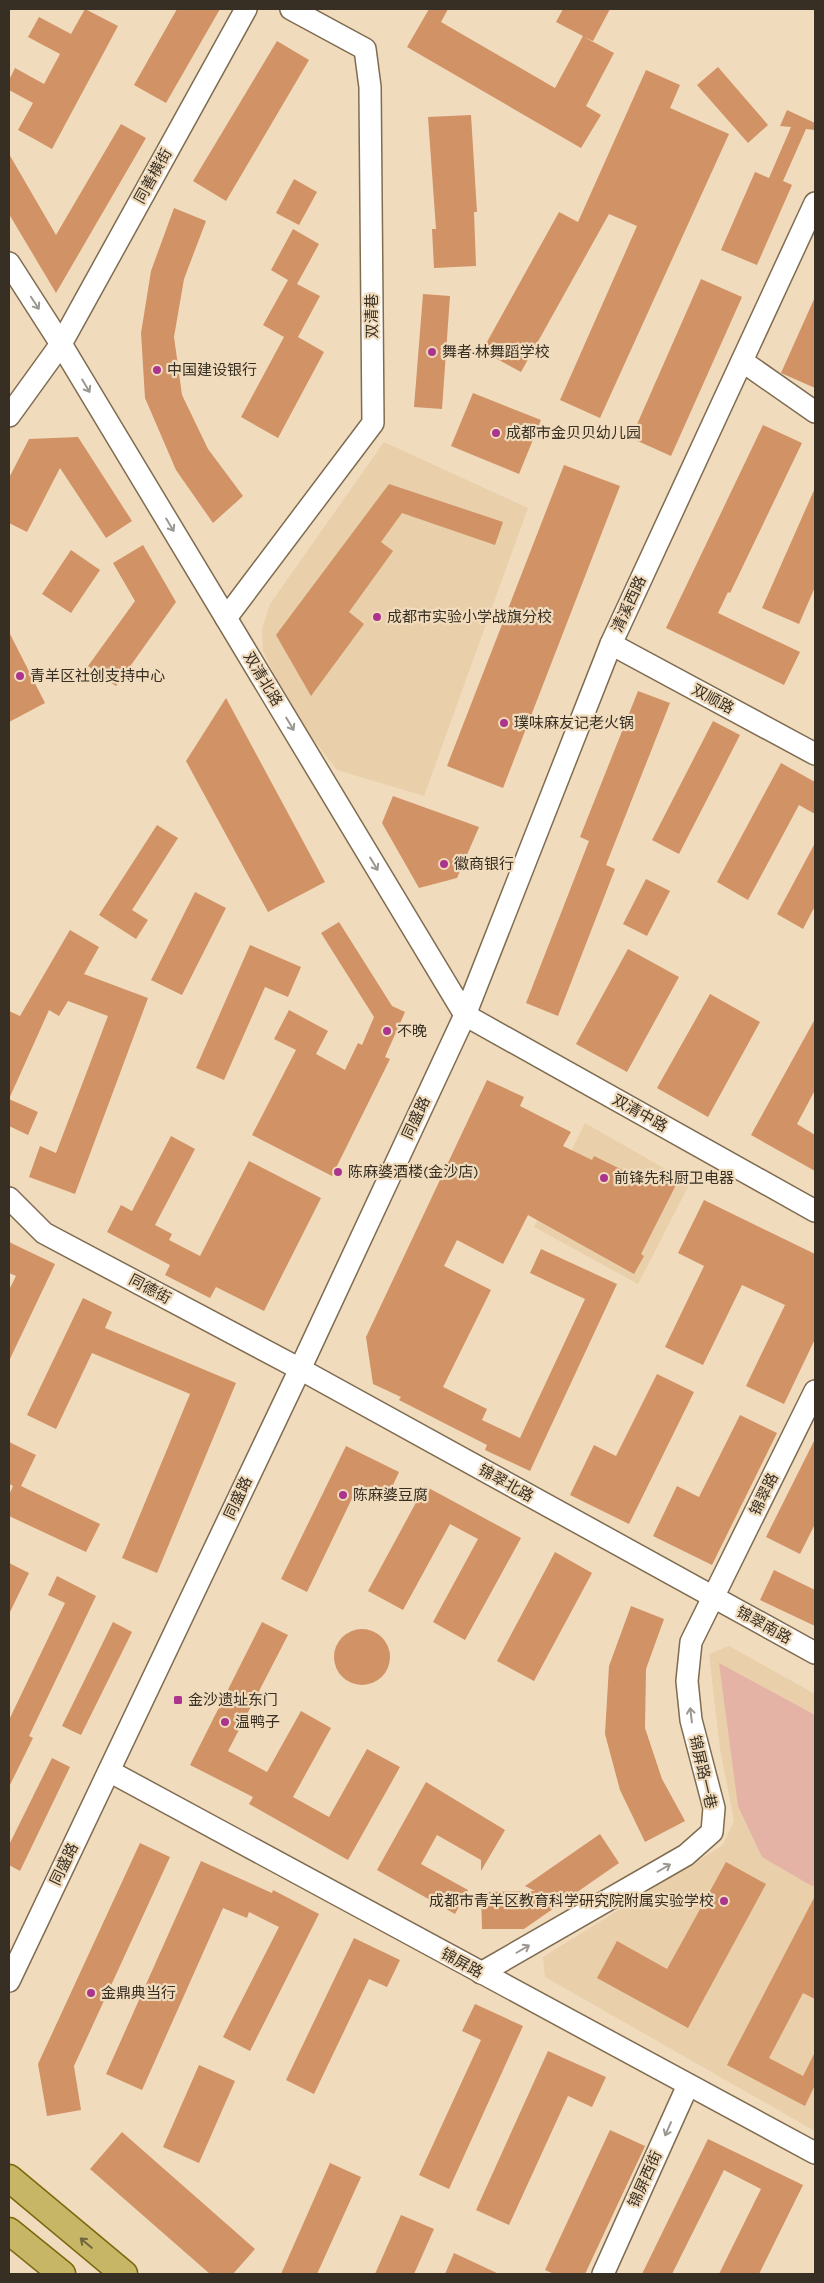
<svg xmlns="http://www.w3.org/2000/svg" width="824" height="2283" font-family="Karla,'Noto Sans SC',sans-serif">
<style>
.built{fill:#e9cfaa}
.green{fill:#e4b3a5}
.building{fill:#d19265}
.lines{fill:none;stroke-linecap:round;stroke-linejoin:round}
.minor-casing{stroke:#7f6c51;stroke-width:24}
.major-casing{stroke:#7b670c;stroke-width:29}
.minor{stroke:#fff;stroke-width:21}
.major{stroke:#c6b666;stroke-width:26}
.oneway{stroke:#9b9791}
.oneway2{stroke:#70653e}
.poi-dot{fill:#ab358d;stroke:#f1dbbd;stroke-width:2}
.labels{text-anchor:middle;stroke-width:4.5;stroke-linejoin:round;paint-order:stroke}
.street-label{font-size:15px;fill:#372f23;stroke:#f1dbbd}
.poi-label{font-size:15px;fill:#372f23;stroke:#f1dbbd;text-anchor:start}
</style>
<rect width="100%" height="100%" fill="#f1dbbd"/>
<g class="built">
<path d="M384,442L528,508L424,796L337,770L292,712L263,651L262,629L270,604Z"/>
<path d="M585,1123L690,1183L638,1284L534,1227Z"/>
<path d="M729,1646L815,1694V2131L545,1977L543,1957L723,1845L734,1821L720,1749L709,1654Z"/>
</g>
<path class="green" d="M719,1663L815,1715V1885L812,1886L762,1857L738,1806Z"/>
<g class="building">
<path d="M85,9L118,26L52,149L18,130L33,103L9,90V80L15,68L44,84L60,54L28,37L39,17L71,34Z"/>
<path d="M177,9H220L166,103L134,85Z"/>
<path d="M429,9H448L441,22L555,88L583,36L556,22L563,9H610L593,41L584,37L614,53L586,106L601,115L581,148L407,47Z"/>
<path d="M277,41L309,60L226,201L193,181Z"/>
<path d="M718,67L768,125L748,143L697,85Z"/>
<path d="M646,70L680,85L670,108L729,134L600,418L560,400L637,226L609,214L521,372L482,351L559,212L578,222Z"/>
<path d="M787,110L815,123V130L806,129L783,181L792,185L757,265L721,250L755,172L769,178L791,127L780,126Z"/>
<path d="M471,115L477,212H474L476,266L434,268L432,229H436L428,117Z"/>
<path d="M121,124L146,138L56,293L9,214V154L56,235Z"/>
<path d="M294,179L317,192L299,225L276,213Z"/>
<path d="M174,208L206,221L184,279L174,337L182,395L208,449L243,496L213,523L176,470L145,398L141,333L151,271Z"/>
<path d="M293,229L319,244L297,284L320,296L298,337L324,352L278,438L241,417L284,337L263,325L288,280L271,270Z"/>
<path d="M701,279L742,297L671,456L631,438Z"/>
<path d="M423,294L450,296L442,409L414,407Z"/>
<path d="M815,297V388L781,373Z"/>
<path d="M473,393L541,420L519,474L451,446Z"/>
<path d="M763,425L802,443L730,593L728,592L718,613L800,652L784,685L666,628Z"/>
<path d="M78,437L132,521L106,538L60,468L27,532L9,523V478L29,439Z"/>
<path d="M564,465L620,486L503,788L447,766Z"/>
<path d="M389,484L503,522L495,545L402,513L381,542L393,551L349,612L364,624L311,696L276,635Z"/>
<path d="M815,488V587L799,624L762,608Z"/>
<path d="M143,545L176,602L116,686L88,666L135,601L113,563Z"/>
<path d="M71,550L100,570L71,613L42,594Z"/>
<path d="M9,632L45,703L9,722Z"/>
<path d="M638,691L670,703L606,865L615,869L558,1016L526,1003L589,841L580,837Z"/>
<path d="M226,698L325,882L268,912L186,761Z"/>
<path d="M713,721L740,735L679,854L652,840Z"/>
<path d="M781,763L815,782V814L799,805L748,900L717,882Z"/>
<path d="M393,796L479,827L457,878L419,888L382,823Z"/>
<path d="M157,825L178,838L132,910L148,920L136,939L99,915Z"/>
<path d="M815,843V906L803,929L777,914Z"/>
<path d="M646,879L670,891L647,936L623,924Z"/>
<path d="M195,892L226,908L182,995L151,980Z"/>
<path d="M339,922L392,1006L405,1012L385,1057L390,1059L332,1176L252,1135L296,1050L274,1039L289,1010L328,1031L316,1054L345,1070L358,1043L362,1045L374,1017L321,933Z"/>
<path d="M70,930L99,947L84,974L148,998L75,1194L29,1177L40,1146L56,1153L108,1016L68,1001L59,1016L49,1010L9,1099L38,1112L28,1135L9,1126V1011L20,1016Z"/>
<path d="M250,945L301,967L288,997L265,987L224,1080L196,1068Z"/>
<path d="M628,949L679,977L627,1072L576,1044Z"/>
<path d="M710,994L760,1022L708,1117L657,1088Z"/>
<path d="M815,1019V1090L797,1124L815,1135V1171L751,1135Z"/>
<path d="M487,1080L524,1097L520,1106L571,1132L563,1146L592,1160L594,1156L657,1187L663,1174L678,1181L641,1254L644,1256L634,1274L528,1215L503,1264L457,1240L444,1266L491,1290L443,1387L487,1409L482,1420L520,1438L585,1299L530,1273L541,1249L617,1284L530,1471L485,1450L487,1445L399,1400L401,1397L373,1384L366,1337Z"/>
<path d="M171,1136L195,1149L155,1225L172,1234L169,1240L200,1256L249,1161L321,1198L264,1311L216,1287L210,1298L165,1275L170,1265L107,1232L121,1205L132,1211Z"/>
<path d="M704,1200L815,1254V1339L784,1404L746,1386L785,1305L742,1285L703,1365L665,1347L704,1266L678,1253Z"/>
<path d="M9,1242L55,1264L9,1361V1290L16,1276L9,1273Z"/>
<path d="M83,1298L112,1312L105,1328L236,1383L157,1573L122,1558L190,1394L92,1353L56,1429L27,1415Z"/>
<path d="M657,1374L694,1392L629,1524L570,1495L594,1445L616,1456Z"/>
<path d="M740,1415L777,1433L712,1565L653,1536L677,1486L699,1497Z"/>
<path d="M815,1439V1524L800,1554L766,1537Z"/>
<path d="M9,1442L36,1455L21,1486L100,1524L86,1552L9,1516V1495L13,1486L9,1484Z"/>
<path d="M346,1446L399,1472L387,1498L359,1484L307,1592L281,1579Z"/>
<path d="M425,1486L521,1538L465,1640L433,1622L478,1539L450,1524L403,1610L368,1591Z"/>
<path d="M555,1552L592,1573L534,1681L497,1661Z"/>
<path d="M9,1563L29,1573L9,1614Z"/>
<path d="M774,1570L815,1590V1626L760,1600Z"/>
<path d="M57,1576L96,1596L29,1736L33,1738L9,1787V1720L65,1603L48,1595Z"/>
<path d="M631,1606L664,1619L646,1669L645,1728L662,1779L685,1821L645,1842L620,1790L605,1734L609,1666Z"/>
<path d="M113,1622L132,1632L81,1735L62,1726Z"/>
<path d="M262,1622L288,1635L228,1751L267,1772L301,1711L331,1728L293,1797L329,1817L367,1749L400,1767L348,1860L249,1804L253,1797L190,1765Z"/>
<circle cx="362" cy="1657" r="28"/>
<path d="M52,1758L70,1767L20,1871L9,1865V1845Z"/>
<path d="M426,1782L505,1830L481,1871V1860L437,1835L421,1864L468,1890L455,1914L377,1870Z"/>
<path d="M600,1834L619,1863L524,1929H482L481,1892L535,1891L525,1886Z"/>
<path d="M140,1843L170,1857L74,2066L81,2110L47,2116L38,2064Z"/>
<path d="M201,1861L272,1893L273,1890L319,1914L250,2051L223,2037L279,1927L249,1912L247,1918L223,1908L142,2090L106,2074Z"/>
<path d="M726,1862L766,1884L688,2028L597,1978L617,1941L667,1969Z"/>
<path d="M815,1896V1999L803,1993L769,2058L803,2076L815,2052V2085L805,2106L727,2065Z"/>
<path d="M354,1938L400,1960L387,1987L369,1979L314,2094L286,2080Z"/>
<path d="M475,2004L523,2026L449,2189L419,2175L481,2040L462,2031Z"/>
<path d="M548,2051L606,2077L592,2107L568,2096L509,2225L476,2210Z"/>
<path d="M199,2065L235,2081L199,2163L163,2147Z"/>
<path d="M610,2130L645,2146L585,2274H554L545,2270Z"/>
<path d="M122,2132L255,2249L233,2274H210L90,2169Z"/>
<path d="M708,2139L803,2185L759,2274H719L761,2189L724,2170L672,2274H642Z"/>
<path d="M330,2163L361,2177L317,2274H281Z"/>
<path d="M401,2215L434,2229L414,2274H375Z"/>
<path d="M454,2253L499,2274H445Z"/>
</g>
<g class="lines">
<g class="minor-casing">
<g id="minor">
<path d="M9,263L61,344L465,1015L815,1211"/>
<path d="M742,361L815,412"/>
<path d="M9,416L61,344L246,9"/>
<path d="M226,618L373,423L370,87L365,49L291,9"/>
<path d="M611,644L815,754"/>
<path d="M9,1198L44,1233L300,1369L815,1653"/>
<path d="M109,1771L815,2153"/>
<path d="M481,1973L686,1855L712,1832L714,1808L691,1720L687,1681L691,1642L815,1391"/>
<path d="M9,1981L300,1369L465,1015L611,644L815,203"/>
<path d="M603,2274L688,2085"/>
</g>
</g>
<g class="major-casing">
<g id="major">
<path d="M9,2178L124,2274"/>
<path d="M9,2231L62,2274"/>
</g>
</g>
<use href="#minor" class="minor"/>
<use href="#major" class="major"/>
</g>
<defs><path id="oneway-shaft" d="M-6 0H5M1.5-3L5.5 0L1.5 3" fill="none" stroke-width="1.6" stroke-linecap="round" stroke-linejoin="round" transform="scale(1.25)"/></defs>
<g class="oneway">
<use href="#oneway-shaft" transform="translate(35 303) rotate(57)"/>
<use href="#oneway-shaft" transform="translate(86 386) rotate(59)"/>
<use href="#oneway-shaft" transform="translate(170 525) rotate(59)"/>
<use href="#oneway-shaft" transform="translate(290 724) rotate(59)"/>
<use href="#oneway-shaft" transform="translate(374 864) rotate(59)"/>
<use href="#oneway-shaft" transform="translate(691 1715) rotate(-97)"/>
<use href="#oneway-shaft" transform="translate(664 1868) rotate(-30)"/>
<use href="#oneway-shaft" transform="translate(523 1949) rotate(-30)"/>
<use href="#oneway-shaft" transform="translate(668 2129) rotate(114)"/>
</g>
<use class="oneway2" href="#oneway-shaft" transform="translate(86 2243) rotate(-140)"/>
<g class="poi-dot">
<circle cx="432" cy="352" r="5"/>
<circle cx="157" cy="370" r="5"/>
<circle cx="496" cy="433" r="5"/>
<circle cx="377" cy="617" r="5"/>
<circle cx="20" cy="676" r="5"/>
<circle cx="504" cy="723" r="5"/>
<circle cx="444" cy="864" r="5"/>
<circle cx="387" cy="1031" r="5"/>
<circle cx="338" cy="1172" r="5"/>
<circle cx="604" cy="1178" r="5"/>
<circle cx="343" cy="1495" r="5"/>
<rect x="173" y="1695" width="10" height="10" rx="2.5"/>
<circle cx="225" cy="1722" r="5"/>
<circle cx="724" cy="1901" r="5"/>
<circle cx="91" cy="1993" r="5"/>
</g>
<g class="labels">
<g class="street-label">
<text transform="translate(153 176) rotate(-61)" y="5">同善横街</text>
<text transform="translate(372 316) rotate(-90)" y="5">双清巷</text>
<text transform="translate(629 604) rotate(-65)" y="5">清溪西路</text>
<text transform="translate(263 679) rotate(59)" y="5">双清北路</text>
<text transform="translate(713 699) rotate(28)" y="5">双顺路</text>
<text transform="translate(640 1113) rotate(29)" y="5">双清中路</text>
<text transform="translate(416 1118) rotate(-65)" y="5">同盛路</text>
<text transform="translate(150 1289) rotate(28)" y="5">同德街</text>
<text transform="translate(506 1483) rotate(29)" y="5">锦翠北路</text>
<text transform="translate(764 1494) rotate(-64)" y="5">锦翠路</text>
<text transform="translate(238 1498) rotate(-65)" y="5">同盛路</text>
<text transform="translate(764 1625) rotate(29)" y="5">锦翠南路</text>
<text transform="translate(703 1772) rotate(77)" y="5">锦屏路一巷</text>
<text transform="translate(64 1864) rotate(-64)" y="5">同盛路</text>
<text transform="translate(462 1963) rotate(28)" y="5">锦屏路</text>
<text transform="translate(645 2179) rotate(-66)" y="5">锦屏西街</text>
</g>
<g class="poi-label">
<text x="442" y="357">舞者·林舞蹈学校</text>
<text x="167" y="375">中国建设银行</text>
<text x="506" y="438">成都市金贝贝幼儿园</text>
<text x="387" y="622">成都市实验小学战旗分校</text>
<text x="30" y="681">青羊区社创支持中心</text>
<text x="514" y="728">璞味麻友记老火锅</text>
<text x="454" y="869">徽商银行</text>
<text x="397" y="1036">不晚</text>
<text x="348" y="1177">陈麻婆酒楼(金沙店)</text>
<text x="614" y="1183">前锋先科厨卫电器</text>
<text x="353" y="1500">陈麻婆豆腐</text>
<text x="188" y="1705">金沙遗址东门</text>
<text x="235" y="1727">温鸭子</text>
<text x="714" y="1906" text-anchor="end">成都市青羊区教育科学研究院附属实验学校</text>
<text x="101" y="1998">金鼎典当行</text>
</g>
</g>
<rect width="824" height="2283" fill="none" stroke="#372f23" stroke-width="20"/>
</svg>
